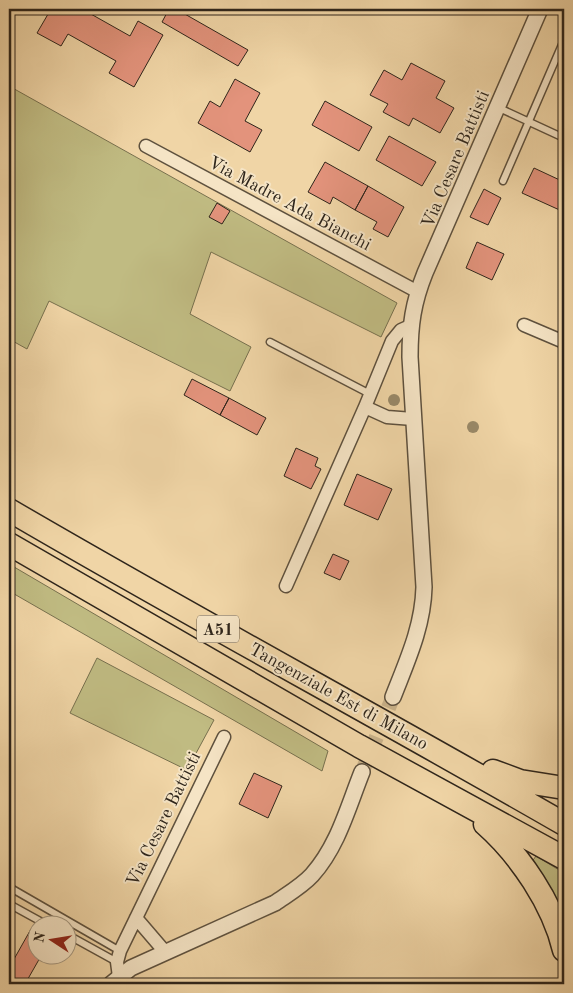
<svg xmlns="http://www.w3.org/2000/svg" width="573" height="993" viewBox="0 0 573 993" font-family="'Old Standard TT',serif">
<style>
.green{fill:#c0bb82;stroke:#77704e}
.building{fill:#e3937c;stroke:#2e251b}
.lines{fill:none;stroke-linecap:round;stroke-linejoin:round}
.tertiary-tunnel{stroke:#c9b28a;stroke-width:15;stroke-dasharray:15 8;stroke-linecap:butt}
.service-casing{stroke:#5e513e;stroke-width:9}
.minor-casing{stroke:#5e513e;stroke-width:15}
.tertiary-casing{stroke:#5e513e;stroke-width:18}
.motorway-casing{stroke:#2e251b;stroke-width:25}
.service{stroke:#f5e4c5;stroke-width:6}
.minor{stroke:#f5e4c5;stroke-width:12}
.tertiary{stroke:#f5e4c5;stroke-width:15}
.motorway{stroke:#f0d5a6;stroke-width:22}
.tree{fill:#998968}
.labels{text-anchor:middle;stroke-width:4;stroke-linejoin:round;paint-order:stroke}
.shield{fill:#f5e4c5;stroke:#6a5e4e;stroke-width:1}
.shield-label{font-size:16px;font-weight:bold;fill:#2e251b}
.street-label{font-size:18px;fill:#2e251b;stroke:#f5e4c5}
</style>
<rect width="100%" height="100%" fill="#f0d5a6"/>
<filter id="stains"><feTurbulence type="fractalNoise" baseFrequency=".004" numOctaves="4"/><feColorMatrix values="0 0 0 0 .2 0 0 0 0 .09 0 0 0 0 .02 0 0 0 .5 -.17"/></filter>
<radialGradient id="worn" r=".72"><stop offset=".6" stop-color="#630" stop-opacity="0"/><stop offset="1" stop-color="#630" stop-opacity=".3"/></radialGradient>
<path class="green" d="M9,86l388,217 -16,34 -170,-85 -21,62 61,33 -21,44 -181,-90 -22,48 -18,-10z
M9,564l319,187 -6,20 -313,-180z
M97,658l117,62 -27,50 -117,-57z
M536,856l28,17v52l-33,-62z"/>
<path class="building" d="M51,9h31l48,27 8,-15 25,14 -29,52 -25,-14 7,-12 -48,-27 -7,12 -24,-13z
M169,9h7l72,41 -10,16 -76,-44z
M411,63l34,18 -9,17 18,10 -14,25 -27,-15 -4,8 -26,-14 5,-8 -18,-9 14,-25 18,10z
M235,79l25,14 -15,28 17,9 -12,22 -52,-29 12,-22 10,6z
M325,101l47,26 -13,24 -47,-26z
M389,136l47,26 -14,24 -46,-26z
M325,162l43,24 -13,24 -22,-13 -3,7 -22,-12z
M534,168l30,14v30l-42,-19z
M368,186l36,21 -16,30 -15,-8 4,-7 -22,-12z
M484,189l17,9 -13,27 -18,-8z
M217,203l13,8 -8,13 -13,-7z
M477,242l27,12 -12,26 -26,-12z
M192,379l37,19 -9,17 -36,-20z
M229,398l37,20 -9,17 -37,-20z
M296,448l22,10 -3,8 6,3 -10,20 -27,-13z
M357,474l35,15 -14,31 -34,-15z
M333,554l16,7 -9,19 -16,-7z
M254,773l28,13 -14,32 -29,-14z
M31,929l7,4v23h3l-16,28h-4l-12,-7v-9z"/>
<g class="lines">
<path class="tertiary-tunnel" d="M362,772l31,-75"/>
<g class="service-casing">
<path id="service" d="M560,9l4,2
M497,107l67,31
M503,181l61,-141
M270,342l100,52
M9,887l111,64
M9,904l40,22
M68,935l49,27"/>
</g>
<g class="minor-casing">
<path id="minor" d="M146,146l272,146
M524,325l40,17
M410,326l-9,4 -9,11 -27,66 22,10 26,2
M286,586l79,-179
M136,918l30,35
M119,977l-2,-15 3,-11 104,-214"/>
</g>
<g class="tertiary-casing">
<path id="tertiary" d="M393,697c14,-36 30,-70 31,-110l-14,-230c0,-32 3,-54 15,-84l115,-264
M111,984l20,-16 144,-65c13,-9 27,-17 37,-28 26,-29 36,-68 50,-103"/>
</g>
<g class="motorway-casing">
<path id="motorway" d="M9,510c183,107 371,208 555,314
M9,544l350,202 205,112
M493,771l27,10 44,7
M485,824c35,31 68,80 79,126"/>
</g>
<use href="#service" class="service"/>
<use href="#minor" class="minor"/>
<use href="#tertiary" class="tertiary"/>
<use href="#motorway" class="motorway"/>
</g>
<g class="tree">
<circle cx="394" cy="400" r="6"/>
<circle cx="473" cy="427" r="6"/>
</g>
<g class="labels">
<rect class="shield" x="197" y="615.5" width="42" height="27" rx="4"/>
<g class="shield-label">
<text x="218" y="635">A51</text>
</g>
<g class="street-label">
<text transform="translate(455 159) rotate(-67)" y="6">Via Cesare Battisti</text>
<text transform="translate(290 203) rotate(28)" y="6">Via Madre Ada Bianchi</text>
<text transform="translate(339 696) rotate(29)" y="6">Tangenziale Est di Milano</text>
<text transform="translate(163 819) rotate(-64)" y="6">Via Cesare Battisti</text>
</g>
</g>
<rect width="573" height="993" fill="none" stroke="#f0d5a6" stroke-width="30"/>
<rect x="10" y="10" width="553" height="973" fill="none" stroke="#2e251b" stroke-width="2.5"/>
<rect x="15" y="15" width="543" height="963" fill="none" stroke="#2e251b"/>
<g transform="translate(52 940) rotate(282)"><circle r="24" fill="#f5e4c5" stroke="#a59881"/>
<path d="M0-4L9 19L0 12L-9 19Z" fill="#8f2418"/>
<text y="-8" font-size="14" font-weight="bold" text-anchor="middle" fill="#2e251b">N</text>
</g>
<rect width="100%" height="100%" filter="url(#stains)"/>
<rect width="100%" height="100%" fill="url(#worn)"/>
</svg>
